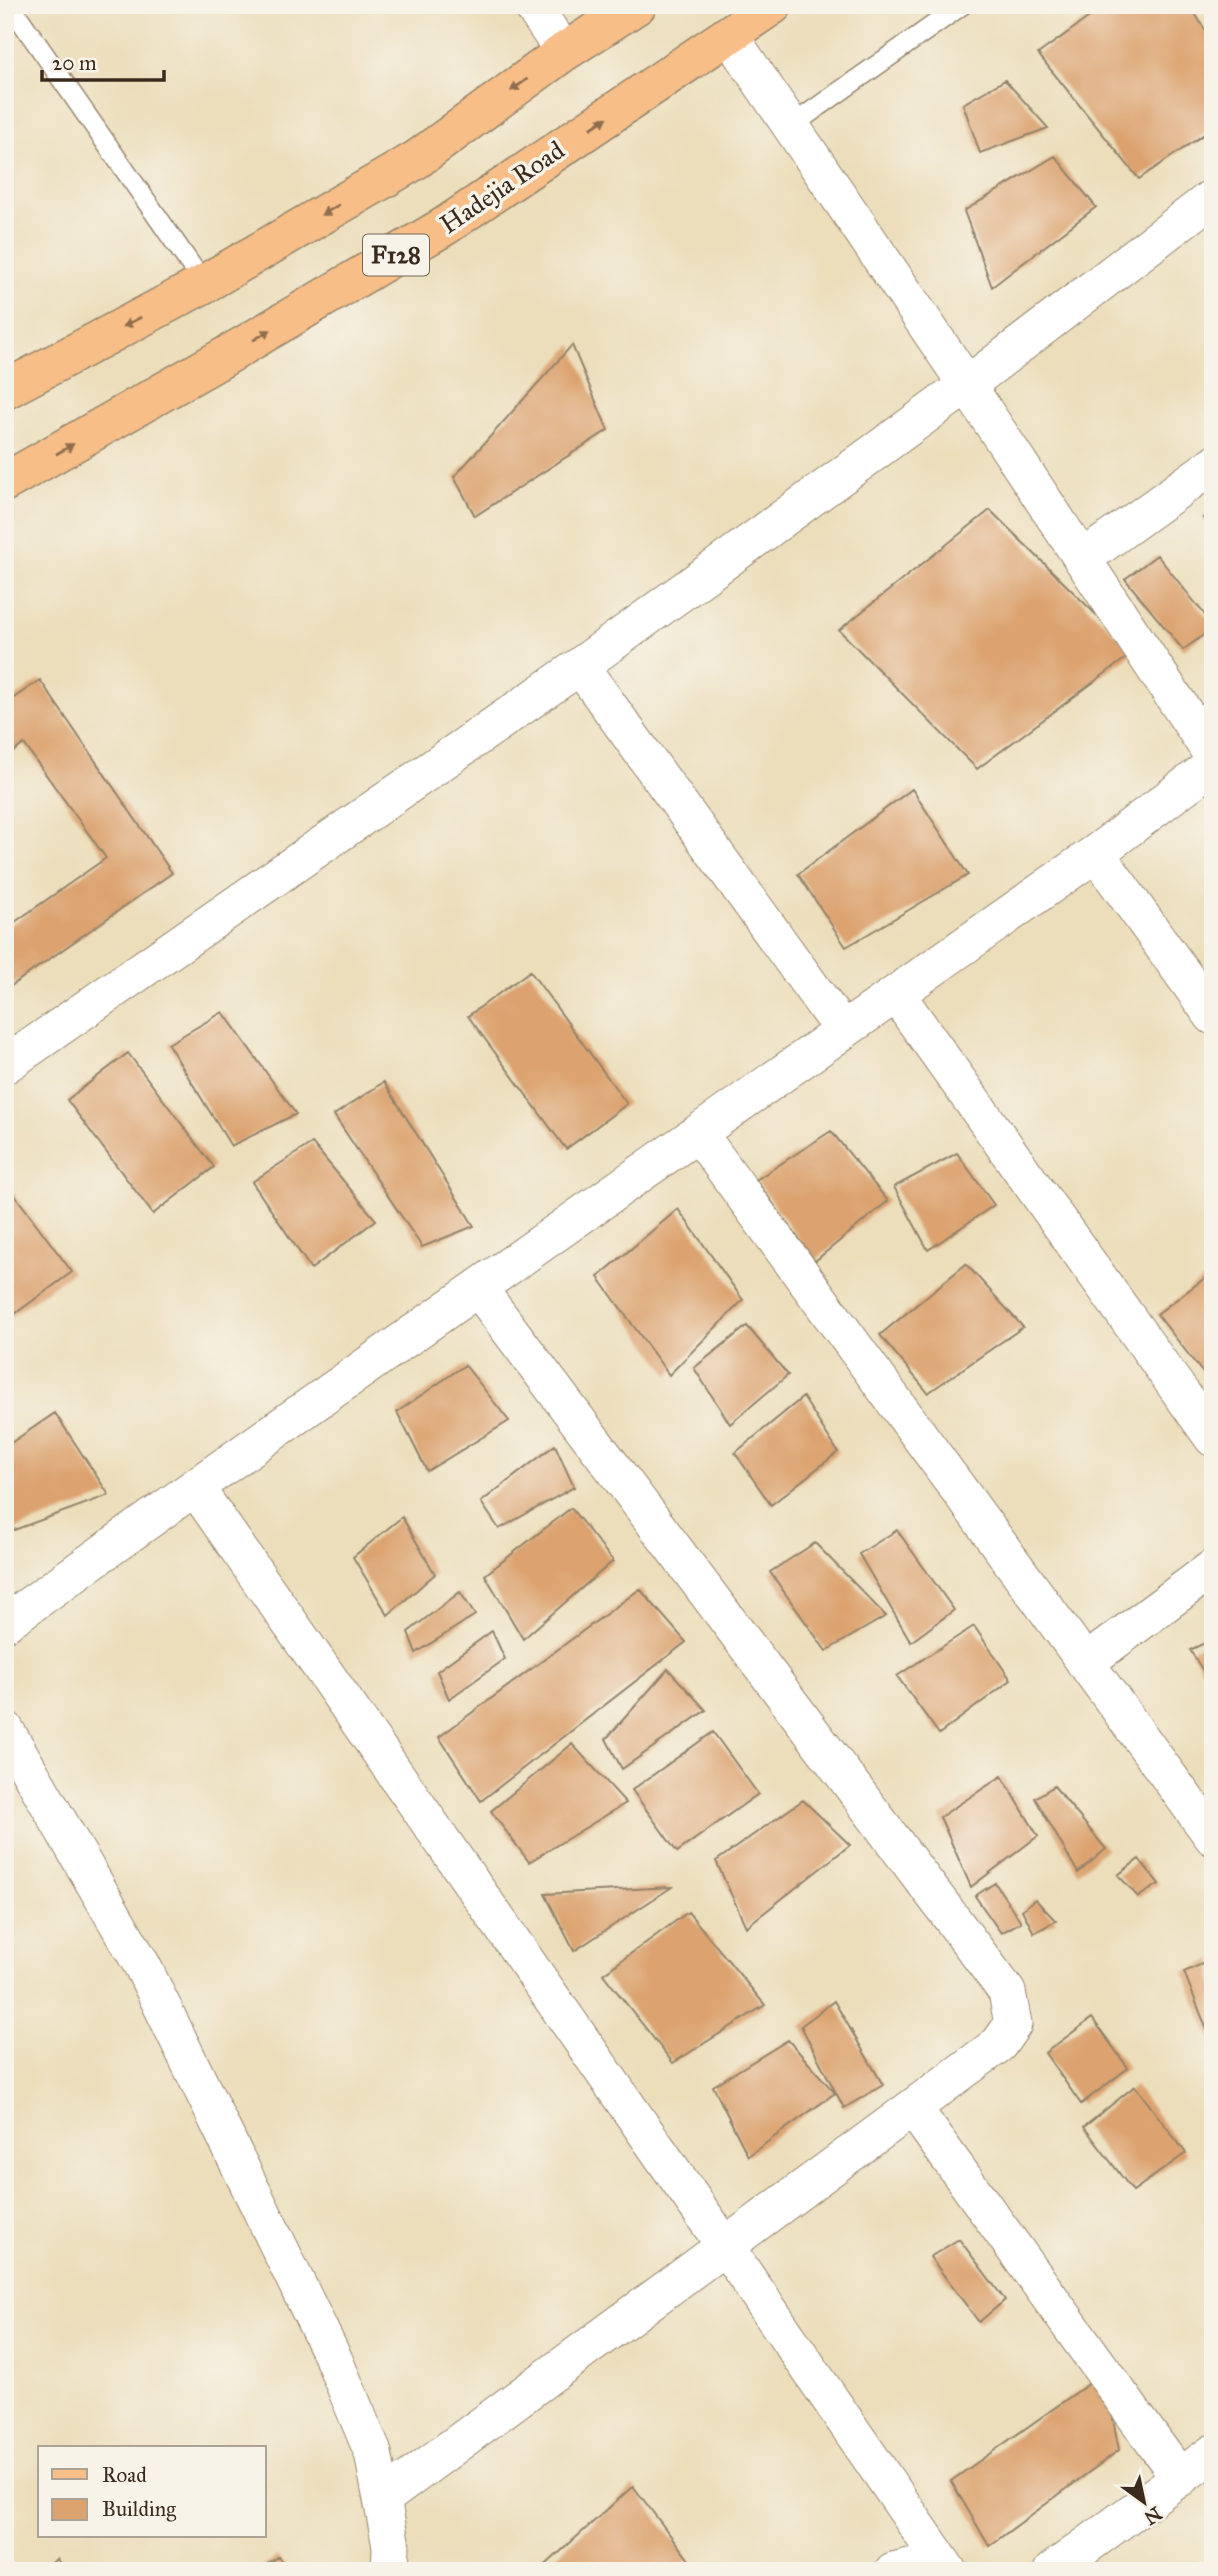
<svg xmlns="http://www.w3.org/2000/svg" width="1218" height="2576" viewBox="0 0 1218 2576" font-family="'IM FELL Great Primer',serif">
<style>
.building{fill:#dca36f}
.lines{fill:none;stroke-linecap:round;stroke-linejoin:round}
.service-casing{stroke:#94846c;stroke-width:22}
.minor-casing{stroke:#94846c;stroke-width:39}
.primary-casing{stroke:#94846c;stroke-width:41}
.service{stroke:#fff;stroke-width:19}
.minor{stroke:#fff;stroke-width:37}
.primary{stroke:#f7be87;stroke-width:38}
.oneway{fill:#906d4d}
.labels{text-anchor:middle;stroke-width:7;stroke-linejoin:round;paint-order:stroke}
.shield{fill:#f7f3e8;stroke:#73665b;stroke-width:2}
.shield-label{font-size:24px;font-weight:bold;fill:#3b2a1e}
.street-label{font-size:26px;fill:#3b2a1e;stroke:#f7f3e8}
</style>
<rect width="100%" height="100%" fill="#f7f3e8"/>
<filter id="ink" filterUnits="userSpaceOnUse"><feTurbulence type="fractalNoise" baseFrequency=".0143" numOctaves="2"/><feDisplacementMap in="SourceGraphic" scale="14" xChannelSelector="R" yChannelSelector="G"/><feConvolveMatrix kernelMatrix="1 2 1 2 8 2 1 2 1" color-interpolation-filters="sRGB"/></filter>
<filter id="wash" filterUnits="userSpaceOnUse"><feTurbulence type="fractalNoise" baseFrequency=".00686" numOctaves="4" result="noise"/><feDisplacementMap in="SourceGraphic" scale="28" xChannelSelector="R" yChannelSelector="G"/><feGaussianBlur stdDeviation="1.57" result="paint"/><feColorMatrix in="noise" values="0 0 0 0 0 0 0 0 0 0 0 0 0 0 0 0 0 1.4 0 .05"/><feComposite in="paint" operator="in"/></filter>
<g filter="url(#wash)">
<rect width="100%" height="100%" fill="#ecdebb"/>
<g id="blocks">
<path class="building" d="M1106,5h84l23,38v85l-74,51 -101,-125z
M1005,80l43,48 -68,25 -17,-49z
M1055,156l41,51 -104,80 -28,-76z
M572,345l36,85 -133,86 -21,-39z
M990,510l144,142 -157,117 -138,-139z
M1213,511v19l-10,-12z
M1157,555l56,70v3l-30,22 -58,-71z
M40,680l132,193 -167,117v-61l101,-71 -82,-114 -19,14v-54z
M912,789l56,86 -122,72 -48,-73z
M530,971l97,133 -61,45 -98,-133z
M223,1012l73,102 -65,32 -63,-102z
M128,1053l86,114 -61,47 -86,-114z
M384,1082l90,144 -52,21 -88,-132z
M831,1131l57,70 -73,60 -59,-81z
M312,1143l64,77 -65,49 -59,-87z
M957,1153l37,52 -66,45 -34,-63z
M5,1182l67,90 -67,49z
M678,1209l65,91 -74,75 -71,-98z
M966,1264l57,63 -95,66 -48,-58z
M1213,1272v100l-7,5 -49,-63z
M747,1326l41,49 -58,49 -36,-56z
M465,1365l44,56 -82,50 -30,-59z
M803,1397l35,55 -67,53 -36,-52z
M55,1413l54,82 -95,35 -9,-12v-71z
M555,1445l19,42 -75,42 -18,-27z
M571,1508l42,53 -90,78 -38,-64z
M402,1517l33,57 -47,41 -35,-58z
M897,1530l57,80 -43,32 -52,-88z
M815,1543l71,73 -60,35 -56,-79z
M640,1589l46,53 -205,159 -42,-64z
M460,1592l15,23 -59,38 -8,-21z
M974,1626l37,54 -72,54 -42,-58z
M492,1631l13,28 -56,40 -12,-28z
M1213,1639v48l-23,-37z
M668,1669l38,41 -84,59 -16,-30z
M713,1732l45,62 -81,58 -45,-62z
M572,1744l54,59 -97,59 -38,-51z
M1002,1776l36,60 -67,51 -31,-70z
M1054,1786l52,63 -28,24 -43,-75z
M803,1800l47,45 -104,82 -30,-66z
M1139,1859l20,25 -21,13 -20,-22z
M995,1883l26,39 -20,11 -26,-37z
M672,1887l-98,64 -29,-57z
M1035,1899l21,22 -22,12 -12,-23z
M688,1912l77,93 -92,58 -70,-89z
M1213,1959v86l-29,-73z
M834,2001l49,84 -39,23 -43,-82z
M1092,2018l36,50 -47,36 -36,-51z
M788,2040l47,53 -87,63 -35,-70z
M1135,2086l51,67 -53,38 -49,-64z
M959,2239l46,61 -26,22 -49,-65z
M1104,2373l15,77 -130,96 -38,-65z
M633,2486l56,74 -17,11h-133z
M278,2557l13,14h-34z
M57,2559l9,12h-25z"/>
</g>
</g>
<g filter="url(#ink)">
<use href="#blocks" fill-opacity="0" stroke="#94846c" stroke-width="2"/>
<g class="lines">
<g class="service-casing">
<path id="service" d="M10,5l194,279
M791,126l171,-121"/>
</g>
<g class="minor-casing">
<path id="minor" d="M532,5l32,47
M729,35l238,350 246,371
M1082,559l131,-94
M580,666l263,365
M1096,853l117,163
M896,994l317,444
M5,1065l575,-399 387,-281 246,-188
M698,1133l515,704
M195,1487l530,759 223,325
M5,1623l190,-136 901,-634 117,-88
M1085,1663l128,-95
M5,1729l138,238 191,393 39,93 18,93 -1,25
M913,2108l267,370
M382,2499l617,-455 14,-20 -6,-32 -529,-704
M893,2571l46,-11
M1052,2571l161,-118"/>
</g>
<g class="primary-casing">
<path id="primary" d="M5,390l199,-106 212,-124 148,-108 73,-47
M5,482l214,-122 226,-134 328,-221"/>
</g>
<use href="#service" class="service"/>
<use href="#minor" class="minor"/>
<use href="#primary" class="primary"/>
</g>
<defs><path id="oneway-solid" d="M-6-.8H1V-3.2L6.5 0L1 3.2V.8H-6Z" transform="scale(1.75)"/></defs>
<g class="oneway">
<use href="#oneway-solid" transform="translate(519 85) rotate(144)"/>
<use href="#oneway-solid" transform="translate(599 123) rotate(-34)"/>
<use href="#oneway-solid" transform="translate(330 210) rotate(150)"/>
<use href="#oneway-solid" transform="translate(132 322) rotate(152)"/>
<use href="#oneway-solid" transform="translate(262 335) rotate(-31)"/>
<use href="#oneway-solid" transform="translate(65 449) rotate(-30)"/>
</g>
</g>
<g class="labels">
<rect class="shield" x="363" y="234.5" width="66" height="41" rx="5"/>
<g class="shield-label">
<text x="396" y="263">F128</text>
</g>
<g class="street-label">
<text transform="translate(502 187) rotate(-34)" y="9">Hadejia Road</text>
</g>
</g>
<rect width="1218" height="2576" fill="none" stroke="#f7f3e8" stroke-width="28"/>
<rect x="38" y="2446" width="228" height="91" fill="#f7f3e8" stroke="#aca397" stroke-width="2"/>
<rect x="52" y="2469" width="35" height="10" fill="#f7be87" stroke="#aca397" stroke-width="2"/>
<text x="102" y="2482" font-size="21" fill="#3b2a1e">Road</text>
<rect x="52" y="2499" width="35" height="21" fill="#dca36f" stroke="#aca397" stroke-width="2"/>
<text x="102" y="2516" font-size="21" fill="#3b2a1e">Building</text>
<g transform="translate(1144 2502) rotate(147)" stroke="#f7f3e8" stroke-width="5" paint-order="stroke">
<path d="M0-5L12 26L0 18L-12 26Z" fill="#3b2a1e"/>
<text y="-10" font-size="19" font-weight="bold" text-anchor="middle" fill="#3b2a1e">N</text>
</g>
<path d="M42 70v10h122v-10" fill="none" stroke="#3b2a1e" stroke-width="3.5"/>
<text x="52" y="70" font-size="21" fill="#3b2a1e" stroke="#f7f3e8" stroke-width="5" paint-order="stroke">20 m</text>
</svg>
